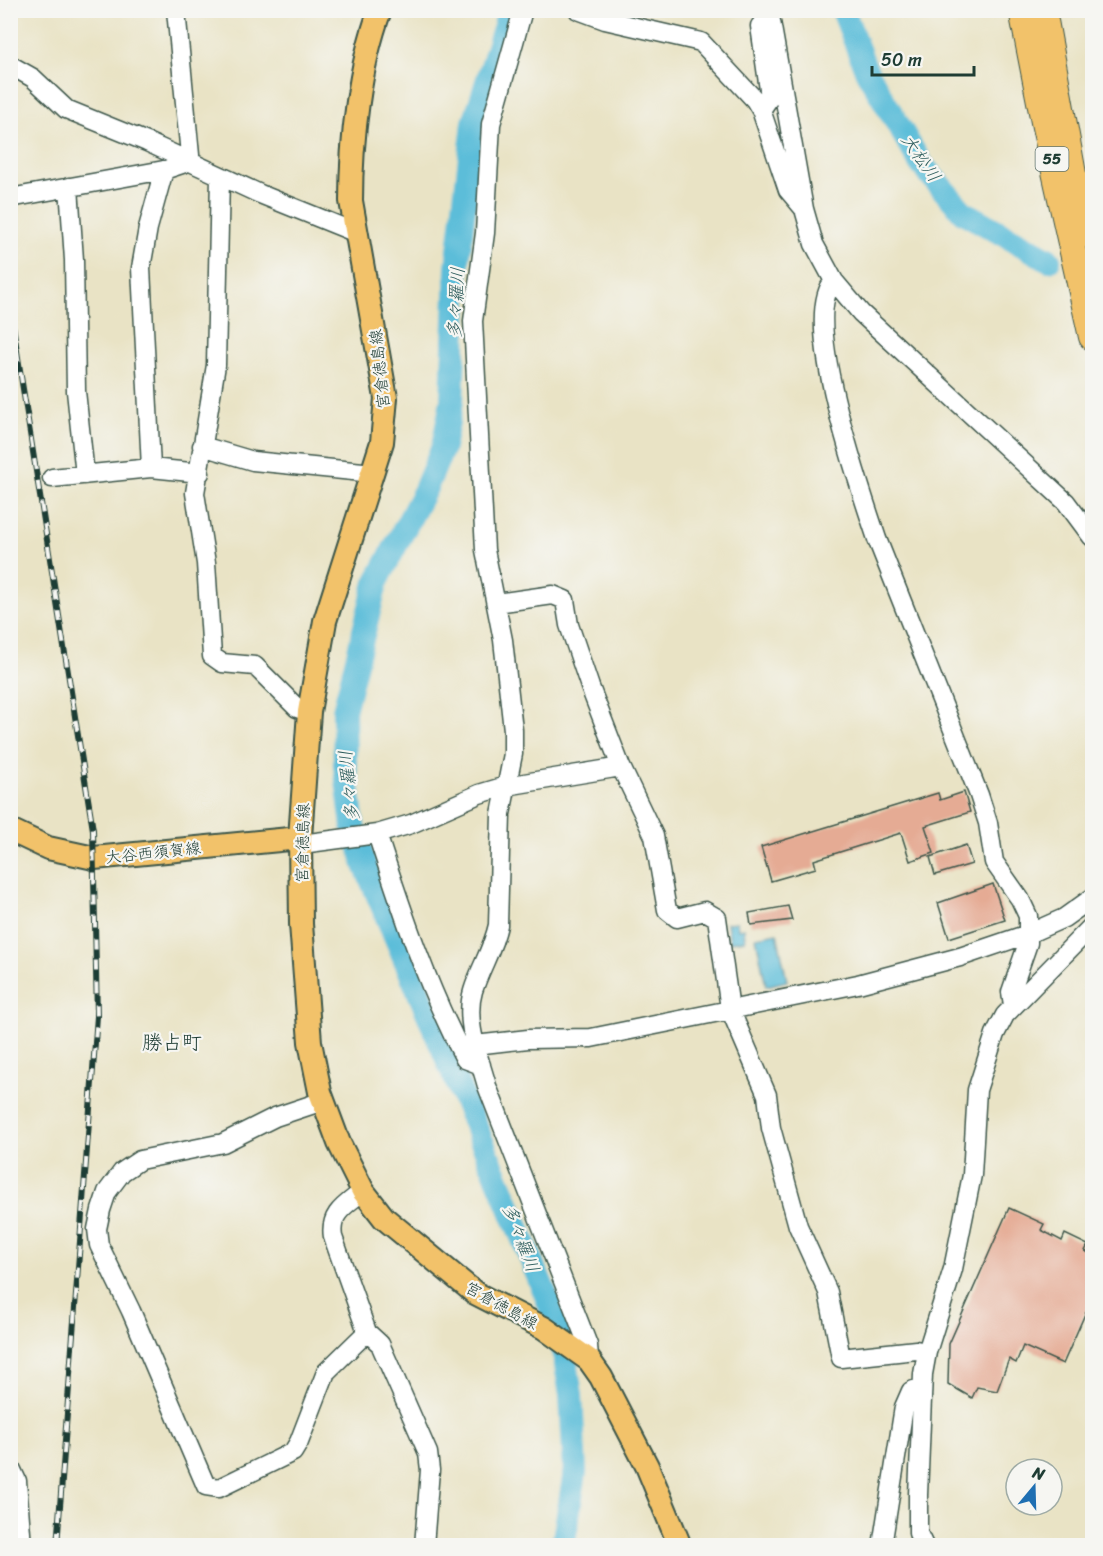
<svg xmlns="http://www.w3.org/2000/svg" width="1103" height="1556" viewBox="0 0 1103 1556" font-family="Sriracha,'Klee One',sans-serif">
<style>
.water{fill:#5bbdd9;stroke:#3d7d86;stroke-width:1.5}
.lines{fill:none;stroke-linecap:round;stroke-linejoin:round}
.river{stroke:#5bbdd9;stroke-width:24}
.building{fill:#e5ab94}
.minor-casing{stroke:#3d564a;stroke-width:21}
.major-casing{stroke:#3d564a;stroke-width:26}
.highway-casing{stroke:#3d564a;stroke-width:28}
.minor{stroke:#fff;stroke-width:18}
.major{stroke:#f2c26a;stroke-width:22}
.highway{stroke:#f2c26a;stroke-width:26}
.rail-casing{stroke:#1f3d34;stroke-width:6}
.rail{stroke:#f6f6f2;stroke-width:4;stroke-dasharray:11;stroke-linecap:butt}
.labels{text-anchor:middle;stroke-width:4.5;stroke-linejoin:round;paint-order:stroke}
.shield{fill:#f6f6f2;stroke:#60746d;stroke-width:1.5}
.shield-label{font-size:15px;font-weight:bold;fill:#1f3d34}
.street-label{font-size:16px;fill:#1f3d34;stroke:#f6f6f2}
.water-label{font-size:18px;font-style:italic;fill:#2e5d5d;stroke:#f6f6f2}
.quarter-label{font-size:20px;fill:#1f3d34;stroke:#f6f6f2}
</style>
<rect width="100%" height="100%" fill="#f6f6f2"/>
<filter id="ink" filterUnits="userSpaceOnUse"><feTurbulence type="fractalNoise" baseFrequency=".0167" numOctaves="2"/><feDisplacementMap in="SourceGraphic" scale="12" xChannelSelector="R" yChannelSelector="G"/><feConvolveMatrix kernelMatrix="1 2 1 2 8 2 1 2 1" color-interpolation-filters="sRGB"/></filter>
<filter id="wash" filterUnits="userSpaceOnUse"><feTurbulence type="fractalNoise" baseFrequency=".008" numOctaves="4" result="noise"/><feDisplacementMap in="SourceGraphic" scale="24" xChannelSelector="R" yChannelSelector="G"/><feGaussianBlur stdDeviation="1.35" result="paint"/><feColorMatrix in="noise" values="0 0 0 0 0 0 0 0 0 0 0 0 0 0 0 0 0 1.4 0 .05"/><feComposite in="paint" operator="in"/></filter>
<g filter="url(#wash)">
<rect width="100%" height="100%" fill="#e9e3c5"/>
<path class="water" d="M737,922l1,7 6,-1 1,12 -15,2 -3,-19z
M777,933l10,48 -21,5 -10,-49z"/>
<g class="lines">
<path class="river" d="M510,10l-36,113 -17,145 -5,133 -9,46 -18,43 -49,93 -32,128 1,54 8,61 12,39 143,338 41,100 15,49 7,43 4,77 -12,74
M843,10l23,60 55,94 42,48 86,48"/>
</g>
<g id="blocks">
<path class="building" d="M964,792l6,20 -45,14 9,27 -24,8 -9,-28 -87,27 2,8 -45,13 -10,-34 177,-54 2,7z
M966,845l6,19 -37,11 -5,-18z
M993,884l12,36 -56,18 -11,-35z
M788,906l4,14 -41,5 -2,-12z
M1009,1208l35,16 -3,6 21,11 3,-7 23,11 -3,6 7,4v43l-29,66 -40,-18 -7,17 -7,-4 -12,32 -20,-4 -5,11 -24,-14 1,-40z"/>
</g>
</g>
<g filter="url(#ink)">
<use href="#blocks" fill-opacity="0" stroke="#3d564a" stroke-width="1.5"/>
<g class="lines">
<g class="minor-casing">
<path id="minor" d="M523,10l-32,114 -6,109 -12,88 12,229 18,90 10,90v24l-12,60 -3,111c-5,24 -18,43 -25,66 -9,30 6,66 14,95l101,259 1,15
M578,10l27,10 96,22 54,58 6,10
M769,10l35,199 10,35 20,37 27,32 205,189 26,35
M760,26l10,71 -9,13 27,80 16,19
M10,65l23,13 33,31 81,33 113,52 94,38
M220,177l-4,188 -21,128 11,70 6,93 10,7 33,3 42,42 12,4
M69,187l5,73 2,131 9,84
M10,198l154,-28 24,-8 2,-7 -14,-145
M834,281c-35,36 28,212 43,258l102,256 9,28 6,39 26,37 8,17v27l-17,49 2,13
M202,446l51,15 120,12
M151,468l-10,-200 7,-40 16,-58
M52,478l99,-10 49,5
M496,603l57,-8 12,5 4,25 21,62 31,80 33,69 13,74 10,8 28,-7 12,7 13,91 37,86 4,33 27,98 30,66 13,66 75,-8 11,2
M377,834c25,77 50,153 88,225l16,6
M300,838l9,5 68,-9 34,-10 68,-30 27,-8 115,-19
M475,1045l53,-6 63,-1 267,-54 102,-27 68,-23 36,-16 28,-20
M323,1101l-48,16 -52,26 -83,17 -18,12 -15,20 -6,18 -4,19 2,16 32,66 75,175 13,2 74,-36 6,-10 27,-70 41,-40
M363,1191c-17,14 -34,22 -30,46l34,95 13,12 48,109 2,17 -6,76
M10,1466l7,15 5,65
M882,1546l22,-139 7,-16 11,-4
M924,1546l-6,-13v-38l5,-121 4,-22 26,-83 19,-94 5,-85 18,-56 10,-19 87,-89"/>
</g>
<g class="major-casing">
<path id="major" d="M380,10c-21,57 -29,131 -29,191l35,197 -4,44 -57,179 -16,91 -9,126 1,86 9,118 10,50 19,51 24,48 21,27 91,75 69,35 45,32 12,17 46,89 33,80
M10,830l38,18 46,10 206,-20"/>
</g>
<g class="highway-casing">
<path id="highway" d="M1022,10l23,117 47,210
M1043,10l41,224"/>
</g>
<use href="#minor" class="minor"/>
<use href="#major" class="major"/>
<use href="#highway" class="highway"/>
<g class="rail-casing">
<path id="rail" d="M10,307l83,523 4,186 -40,530"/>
</g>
<use href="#rail" class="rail"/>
</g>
</g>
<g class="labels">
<rect class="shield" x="1035.5" y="147" width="33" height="24" rx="4.5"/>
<g class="shield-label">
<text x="1052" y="164">55</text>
</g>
<g class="street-label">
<text transform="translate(379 369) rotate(-96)" y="6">宮倉徳島線</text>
<text transform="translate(302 843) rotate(-89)" y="6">宮倉徳島線</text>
<text transform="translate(153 852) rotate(-6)" y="6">大谷西須賀線</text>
<text transform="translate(502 1305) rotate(29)" y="6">宮倉徳島線</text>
</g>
<g class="water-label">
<text transform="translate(921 158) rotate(55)" y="6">大松川</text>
<text transform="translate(456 303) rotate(-87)" y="6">多々羅川</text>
<text transform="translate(349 786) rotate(-96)" y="6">多々羅川</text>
<text transform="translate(521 1238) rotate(69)" y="6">多々羅川</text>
</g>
<g class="quarter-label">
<text x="172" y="1049">勝占町</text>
</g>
</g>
<rect width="1103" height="1556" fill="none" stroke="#f6f6f2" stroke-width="36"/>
<g transform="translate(1034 1487) rotate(19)"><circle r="28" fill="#f6f6f2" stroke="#a0aca6" stroke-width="1.5"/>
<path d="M0-4.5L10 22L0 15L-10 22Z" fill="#1f6fb2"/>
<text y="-9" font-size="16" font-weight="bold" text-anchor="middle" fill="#1f3d34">N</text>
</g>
<path d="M872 66v9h102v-9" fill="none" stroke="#1f3d34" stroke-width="3"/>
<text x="881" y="66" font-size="18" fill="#1f3d34" stroke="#f6f6f2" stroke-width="4.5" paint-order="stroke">50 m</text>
</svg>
